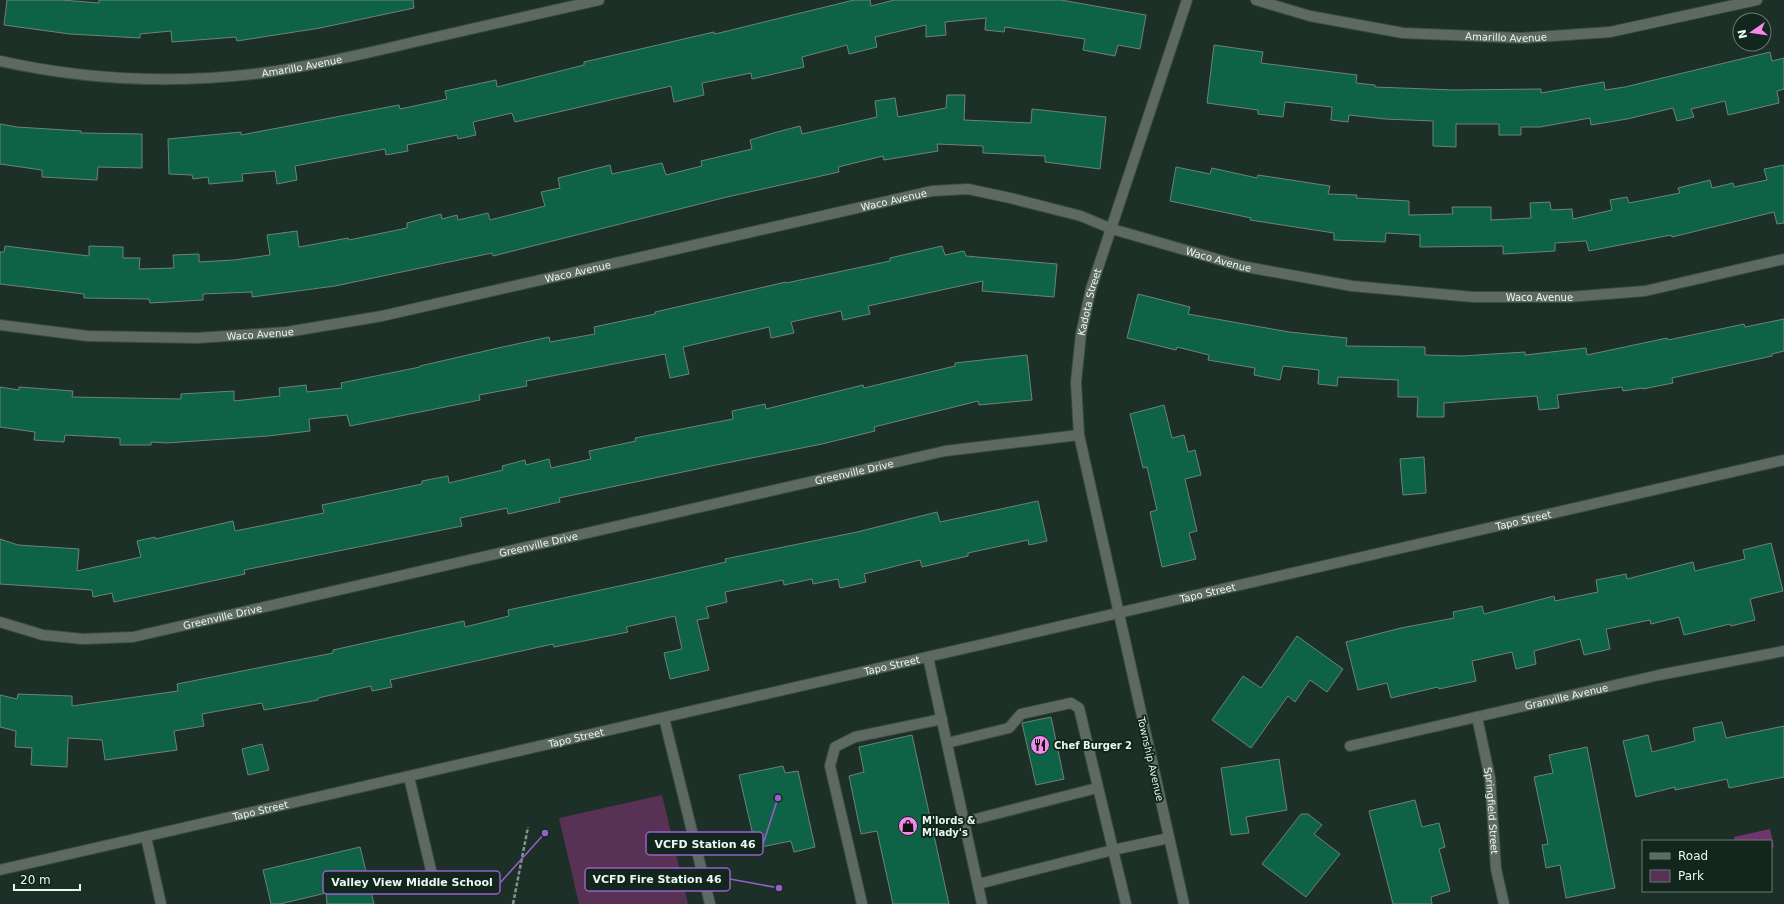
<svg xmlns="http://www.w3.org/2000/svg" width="1784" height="904" viewBox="0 0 1784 904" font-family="'DejaVu Sans',sans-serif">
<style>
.green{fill:#583255}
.water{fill:#70356c}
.building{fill:#0e6246;stroke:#6d8378}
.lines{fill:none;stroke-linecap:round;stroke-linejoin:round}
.minor-casing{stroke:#394c43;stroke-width:12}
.path{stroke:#83948c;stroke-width:2.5;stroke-dasharray:4 2;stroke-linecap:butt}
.minor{stroke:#5f6964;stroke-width:10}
.labels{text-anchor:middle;stroke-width:4;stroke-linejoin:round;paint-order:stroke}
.street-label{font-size:10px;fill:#ebf8f1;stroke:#12261d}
.poi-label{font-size:10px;font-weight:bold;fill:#ebf8f1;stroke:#12261d;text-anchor:start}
.leader{fill:none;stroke:#975fcc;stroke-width:1.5}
.callout-dot{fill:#975fcc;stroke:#12261d;stroke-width:1.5}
.callout{fill:#12261d;stroke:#975fcc;stroke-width:1.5}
.callout-label{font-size:11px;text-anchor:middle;font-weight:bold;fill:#ebf8f1}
</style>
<rect width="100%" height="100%" fill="#1c3027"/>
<path class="green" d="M662,795l26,109h-109l-20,-86z"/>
<path class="water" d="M1770,829l4,18 -3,1v-7h-36l-1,-4z"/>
<path class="building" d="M7,0h55l37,3v-3h314l1,8 -94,20 -83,13 -1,-4 -64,5 -1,-11 -31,3v4l-70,-4 -66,-9z
M854,0h16l1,6 23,-6h167l85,15 -6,34 -22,-4 -3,11 -32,-6 2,-11 -80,-12 -1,5 -19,-2 1,-12 -41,4 1,13 -20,2v-12l-51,12 2,10 -28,7 -2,-9 -45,12 2,10 -52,12 -1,-6 -49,10 2,12 -30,7 -3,-16 -156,36 -3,-9 -39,9 3,13 -18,4 -1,-4 -50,10 1,6 -22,4 -1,-6 -90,17 2,14 -20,4 -2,-13 -33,3 1,7 -34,3 -1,-7 -15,2 -1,-4 -23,-1 -1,-35 73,-7v3l158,-30 1,4 47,-10 -2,-8 51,-11 1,7 87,-22v-3l130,-30 1,2z
M1214,45l49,7 -2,11 96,12 -1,8 19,2v2l79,3 87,-1v4l63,-11 1,8 20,-3 145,-35 2,9 12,-3v31l-7,2 2,12 -51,12 -3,-14 -34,8 3,8 -17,4 -4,-13 -46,11 -36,6 -1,-7 -50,9h-19v8h-22v-11h-43v23l-23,-1v-25l-48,-2 -36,-4 -1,7 -17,-2 1,-13 -47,-5 -2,15 -25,-3v-4l-51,-7z
M947,95h18l-1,25 67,3 1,-14 74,8 -6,52 -55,-7v-6l-62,-3v-7l-46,-2 1,7 -54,9 -1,-4 -45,11 1,5 -112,25 -234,59 -1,-3 -157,33 -83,11v-5l-49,2v6l-53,3 -1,-4 -65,-1v-4l-84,-10v-32h4l1,-6 84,10v-10l34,1v11h17l-1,11 35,-1 -1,-13 26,-1v8l35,-2 36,-5 -3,-20 30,-4 2,16 49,-9 1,2 58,-12v-5l34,-9 1,5 15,-4 1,5 30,-7 2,7 55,-14 -4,-14 19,-4 -2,-10 52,-13 2,9 50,-11 4,12 36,-9 -1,-5 51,-12 -2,-9 27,-8 23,-6 2,8 75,-17 -2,-16 20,-3 3,19 48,-9z
M0,124l17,3 64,4v2l61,1v34l-44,-1 -1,13 -55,-3v-7l-42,-6z
M1784,165v58l-7,1 -3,-12 -102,25 -1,-2 -82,16 -3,-10 -31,2v8l-52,3v-8l-83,1v-12l-34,-2 -1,9 -51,-2v-7l-84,-13 1,-2 -81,-17 6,-34 34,7 2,-6 45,10 1,-3 72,11 -2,8 29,1 -1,3 53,3v14l44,-1 -1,-7h39v13l40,-2 -1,-15 20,-1 1,8 21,-1 1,10 39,-9 -2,-10 17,-3 2,6 51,-10 -2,-5 32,-8 2,8 21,-5 1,4 33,-7 -3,-11z
M942,246l3,9 19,-4 2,5 91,8 -3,33 -72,-6 1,-10 -115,25 2,8 -27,6 -2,-9 -50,11 3,11 -23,5 -2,-11 -86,20 6,27 -19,4 -5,-24 -139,27 1,5 -48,9 1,5 -130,26 -3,-11 -38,4 1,12 -42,5 -101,7 -16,-1v3h-31v-7l-55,-3 -1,7 -30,-2 1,-8 -35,-5v-40l19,3v-3l54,4 -1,6 109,2v-5l53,-3v10l46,-5 -1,-8 27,-3 1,7 35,-4 -1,-5 79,-16v-1l78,-18 51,-11 1,5 45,-8 -1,-7 61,-13v-2l131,-30v1l104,-22v-3z
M1138,294l52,13 -2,7 101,18 58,6 -1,8 79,1v8l37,1 63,-4v3l61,-7 1,7 80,-17 1,2 76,-16 1,3 39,-8v32l-12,3v2l-100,22 1,5 -30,6v-1l-20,3 -1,-4 -65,8 2,13 -20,2 -2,-14 -93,7v14h-27l1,-20h-20v-17l-60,-3 -1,9 -19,-2 1,-14 -36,-4 -3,14 -26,-5 1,-7 -47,-8 1,-5 -32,-8 -1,3 -49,-12z
M1027,355l5,45 -53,5 -1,-4 -104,26 1,4 -53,13 -106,21 -157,33 1,4 -52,12 -1,-6 -47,10 2,8 -218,44 1,4 -131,28 -2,-9 -19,4 -1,-7 -92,-6v-45l18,6 61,4 -2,22 64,-14 -4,-16 18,-4v2l78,-18 2,10 89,-18 -2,-8 100,-21v-3l26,-5 1,7 54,-13 -1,-4 23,-6 1,5 23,-6 2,9 40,-9 -2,-8 47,-10 -1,-3 98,-19 -1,-8 33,-7 1,5 97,-24 1,3 91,-22v-3z
M1164,405l8,33 12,-3 4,17 7,-2 6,25 -16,4 12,52 -8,2 7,26 -34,8 -12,-55 7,-2 -10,-43 -4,1 -13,-54z
M1424,457l2,36 -23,2 -3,-36z
M1038,501l9,40 -18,4 -1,-5 -60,13v3l-46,11 -2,-7 -56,14 2,8 -26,6 -2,-9 -25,5 -1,-5 -28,6 -1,-5 -58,12 2,10 -21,5 3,11 -12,2 12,50 -39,9 -6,-26 18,-4 -7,-33 -49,11 2,5 -74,15 -1,-3 -163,36 2,7 -20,4 -1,-5 -53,12v2l-54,10 -2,-7 -60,11 2,12 -30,5 3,19 -72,10 -3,-20 -34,-2 -1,29 -36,-2 1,-17 -17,-1 1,-16 -16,-4v-32l17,4 1,-5 54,2v10l106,-15 -1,-7 156,-31v-3l131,-29 1,6 44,-11 -1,-6 139,-30 79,-18 -1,-3 132,-27 80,-20 3,10z
M1771,543l12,48 -33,8 5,21 -24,6 -1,-2 -46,11 -5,-18 -28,7 -1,-4 -44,9 4,20 -26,6 -4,-16 -46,12 2,13 -20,5 -4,-17 -40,9 4,20 -37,8 -1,-2 -47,11 -4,-15 -29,7 -12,-48 55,-14 53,-10 -1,-6 29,-6 2,8 70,-18 1,5 43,-9 -2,-12 30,-6 1,5 66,-17 2,9 50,-12 -2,-9z
M1297,636l46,33 -16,23 -17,-12 -15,22 -7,-6 -37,52 -39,-28 31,-44 18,12z
M1051,717l13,62 -28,6 -14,-62z
M1722,722l4,16 58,-12v51l-55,11 -2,-9 -52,11v-3l-39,10 -13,-56 25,-6 4,17 43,-11 -2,-13z
M912,735l37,169h-56l-16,-73 -16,3 -12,-58 15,-4 -5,-25z
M262,744l7,26 -21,5 -6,-26z
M1587,747l28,141 -49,10 -6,-33 -14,3 -4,-23 6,-1 -14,-67 19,-4 -4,-18z
M1279,759l8,51 -41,7 3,16 -18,2 -10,-67z
M783,766l2,7 13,-2 17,76 -21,5 -3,-11 -35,7 -17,-73z
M1415,800l7,27 17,-4 6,24 -6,2 11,42 -19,6 1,7h-39l-24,-93z
M1301,814h7l14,11 -8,9 26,20 -34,43 -44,-33z
M360,847l14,57h-47l-1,-11 -46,11h-9l-8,-34z"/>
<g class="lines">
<g class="minor-casing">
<g id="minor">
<path id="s1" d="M1256,0l54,16 93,17 119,5 88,-6 147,-32"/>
<path id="s2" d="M0,61c85,19 175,23 262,12 51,-7 102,-19 152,-31 62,-14 124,-28 185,-42"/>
<path id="s3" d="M0,325l88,11 109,2 90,-6 95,-16 550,-125 36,-2 42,9 71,18 31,13 129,37 111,20 121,11h95l77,-6 139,-32"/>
<path id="s4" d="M0,622l43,13 40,4 50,-2 812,-186 134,-16"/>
<path d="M928,657l54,247"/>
<path id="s5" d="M1477,717l13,61 6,91 8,35"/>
<path d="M664,718l46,186"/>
<path d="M947,743l62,-15 12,-14 50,-11 8,5 47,196"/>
<path id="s6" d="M1350,746l309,-71 125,-24"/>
<path d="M409,777l25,106"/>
<path d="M964,822l133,-34"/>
<path d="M146,837l15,67"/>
<path id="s7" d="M0,870l1784,-410"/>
<path d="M978,884l135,-34 56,-12"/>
<path d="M862,904l-32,-138 5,-19 20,-10 87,-18"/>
<path id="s8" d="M1184,904l-105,-469 -3,-53 5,-48 10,-45 96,-289"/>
</g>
</g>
<path class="path" d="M513,904l15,-77"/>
<use href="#minor" class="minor"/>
</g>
<defs>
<g id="restaurant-disc" transform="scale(1)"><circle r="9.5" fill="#f688ed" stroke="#12261d"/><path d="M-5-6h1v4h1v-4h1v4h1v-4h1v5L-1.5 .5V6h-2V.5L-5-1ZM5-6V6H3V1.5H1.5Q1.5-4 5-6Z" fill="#111"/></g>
<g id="shop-disc" transform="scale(1)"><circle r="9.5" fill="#f688ed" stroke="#12261d"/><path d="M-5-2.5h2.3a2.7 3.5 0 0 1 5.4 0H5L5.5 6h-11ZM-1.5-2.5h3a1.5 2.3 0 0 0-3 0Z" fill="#111"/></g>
</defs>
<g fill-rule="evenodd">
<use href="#restaurant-disc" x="1040" y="745"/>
<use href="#shop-disc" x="908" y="826"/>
</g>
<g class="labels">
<g class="street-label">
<text dy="4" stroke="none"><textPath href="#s1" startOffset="254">Amarillo Avenue</textPath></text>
<text dy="4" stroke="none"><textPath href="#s2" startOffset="304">Amarillo Avenue</textPath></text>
<text dy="4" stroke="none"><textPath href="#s3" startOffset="909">Waco Avenue</textPath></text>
<text dy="4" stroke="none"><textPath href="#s3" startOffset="1245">Waco Avenue</textPath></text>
<text dy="4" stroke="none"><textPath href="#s3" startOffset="585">Waco Avenue</textPath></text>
<text dy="4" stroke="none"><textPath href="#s3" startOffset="1569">Waco Avenue</textPath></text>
<text dy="4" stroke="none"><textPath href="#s8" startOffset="615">Kadota Street</textPath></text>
<text dy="4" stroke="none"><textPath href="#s3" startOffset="261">Waco Avenue</textPath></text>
<text dy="4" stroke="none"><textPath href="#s4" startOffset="875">Greenville Drive</textPath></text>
<text dy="4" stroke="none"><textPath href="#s7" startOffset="1563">Tapo Street</textPath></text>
<text dy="4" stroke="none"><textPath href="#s4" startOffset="551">Greenville Drive</textPath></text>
<text dy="4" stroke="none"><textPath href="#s7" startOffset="1239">Tapo Street</textPath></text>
<text dy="4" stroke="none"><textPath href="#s4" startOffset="227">Greenville Drive</textPath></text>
<text dy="4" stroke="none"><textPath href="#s7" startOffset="915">Tapo Street</textPath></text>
<text dy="4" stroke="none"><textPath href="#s6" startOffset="222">Granville Avenue</textPath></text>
<text dy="4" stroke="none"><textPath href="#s7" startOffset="591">Tapo Street</textPath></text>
<text transform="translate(1151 759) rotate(77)" y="4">Township Avenue</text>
<text dy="4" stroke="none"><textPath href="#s5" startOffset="95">Springfield Street</textPath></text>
<text dy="4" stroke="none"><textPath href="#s7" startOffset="267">Tapo Street</textPath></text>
</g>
<g class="poi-label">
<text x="1054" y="749">Chef Burger 2</text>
<text x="922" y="824">M'lords &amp;<tspan x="922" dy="12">M'lady's</tspan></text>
</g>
</g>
<path class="leader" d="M778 798L763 844M779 888L730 879M545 833L500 883"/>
<g class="callout-dot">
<circle cx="778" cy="798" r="4"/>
<circle cx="779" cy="888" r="4"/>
<circle cx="545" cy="833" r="4"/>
</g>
<g class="callout">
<rect x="646" y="832" width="117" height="23" rx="4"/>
<rect x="585" y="868" width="145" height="23" rx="4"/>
<rect x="323" y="871" width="177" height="23" rx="4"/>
</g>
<g class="callout-label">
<text x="705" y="848">VCFD Station 46</text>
<text x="657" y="883">VCFD Fire Station 46</text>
<text x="412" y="886">Valley View Middle School</text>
</g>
<rect x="1642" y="840" width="130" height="52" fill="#12261d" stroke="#697a72"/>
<rect x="1650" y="853" width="20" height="6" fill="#5f6964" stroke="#697a72"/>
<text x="1678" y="860" font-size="12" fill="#ebf8f1">Road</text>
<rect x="1650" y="870" width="20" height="12" fill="#583255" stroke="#697a72"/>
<text x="1678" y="880" font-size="12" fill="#ebf8f1">Park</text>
<g transform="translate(1752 32) rotate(257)"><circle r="19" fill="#12261d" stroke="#697a72"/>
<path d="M0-3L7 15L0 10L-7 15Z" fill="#f688ed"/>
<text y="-6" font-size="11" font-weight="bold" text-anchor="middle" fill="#ebf8f1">N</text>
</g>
<path d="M14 884v6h66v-6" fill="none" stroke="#ebf8f1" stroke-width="2"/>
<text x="20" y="884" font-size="12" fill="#ebf8f1" stroke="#12261d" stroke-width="3" paint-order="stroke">20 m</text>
</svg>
